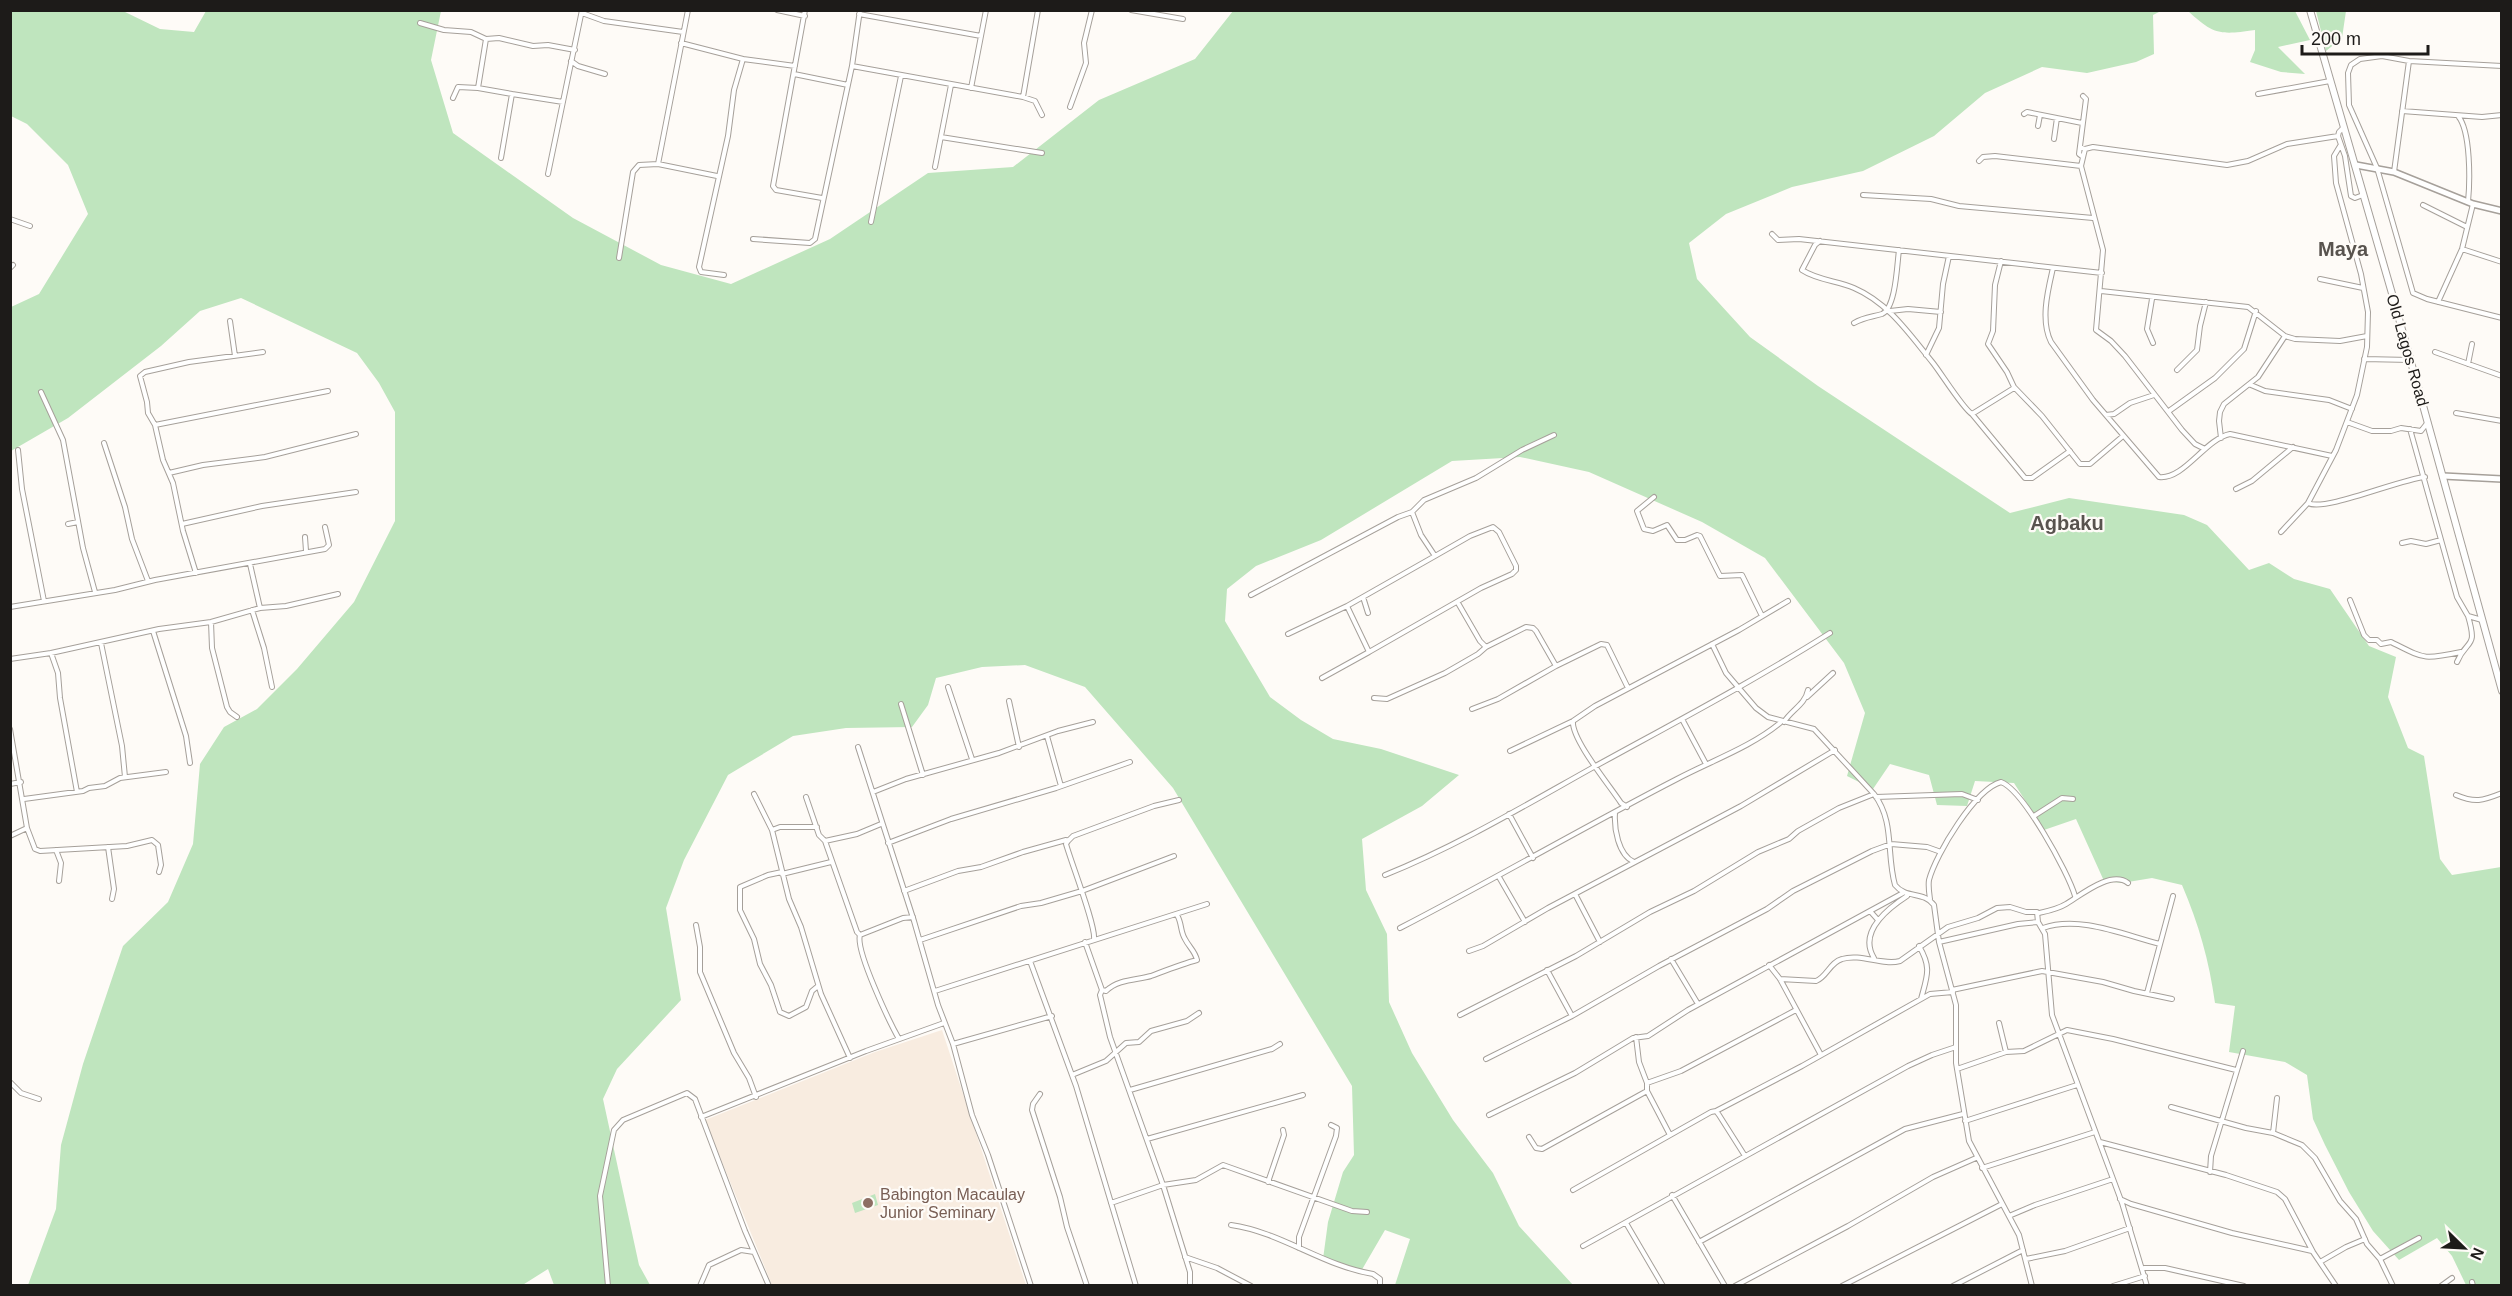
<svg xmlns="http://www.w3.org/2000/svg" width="2512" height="1296" viewBox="0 0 2512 1296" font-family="Arial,sans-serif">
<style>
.built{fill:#f8ece0}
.green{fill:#bfe5be}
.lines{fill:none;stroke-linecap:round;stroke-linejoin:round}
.street-casing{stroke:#a6a09a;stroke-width:6}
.secondary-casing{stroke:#a6a09a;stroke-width:8}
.primary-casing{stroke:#a6a09a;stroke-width:8}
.street{stroke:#fff;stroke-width:4}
.secondary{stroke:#fff;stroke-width:5}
.primary{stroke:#fff;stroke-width:6}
.education-dot{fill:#8d6e63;stroke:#fefbf7;stroke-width:2}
.labels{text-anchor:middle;stroke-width:4.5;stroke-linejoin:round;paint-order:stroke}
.street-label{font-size:16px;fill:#1d1b19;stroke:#fefbf7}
.education-label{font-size:16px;fill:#785e54;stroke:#fefbf7;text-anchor:start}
.quarter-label{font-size:20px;font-weight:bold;fill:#58534e;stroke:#fefbf7}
</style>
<rect width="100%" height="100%" fill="#fefbf7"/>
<path class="built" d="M942,1030l84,255h-254l-67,-165 170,-68z"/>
<path class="green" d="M11,11h112l37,18 34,3 12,-21h235l-10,49 22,73 120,85 88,47 70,19 99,-45 98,-66 85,-6 86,-67 96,-41 38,-48h928l-8,4 1,39 -18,8 -49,11 -45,-6 -57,26 -51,43 -71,35 -71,16 -66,27 -37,29 8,36 53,58 68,49 192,127 59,-15 115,17 23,10 42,45 20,-7 25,16 36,10 39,57 27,11 -8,40 20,51 16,8 16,103 12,16 49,-8v418h-35l-14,-29 -15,-18 -38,22 -26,-29 -24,-39 -24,-47 -12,-26 -6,-44 -22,-13 -56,-10 6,-46 -20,-3c-6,-43 -16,-78 -33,-118l-30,-7 -30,5 -18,-2 -28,-62 -32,11 -30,-47 -39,-2 -8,25 -30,-1 -8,-30 -39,-11 -17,25 -26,-13 18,-63 -21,-50 -79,-105 -63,-36 -113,-50 -69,-15 -68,4 -131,79 -65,26 -29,23 -2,32 45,76 31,23 32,19 48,10 78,26 -37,31 -60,33 4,51 21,44 2,68 23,51 41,67 40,53 26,53 54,59h-178l15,-46 -25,-9 -25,43 -37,-14 5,-37 15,-50 11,-17 -2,-69 -179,-298 -88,-101 -60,-22 -43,2 -46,11 -8,27 -16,22 -66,1 -53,8 -65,39 -44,85 -18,48 15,92 -64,69 -14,30 36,166 11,20h-96l-6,-16 -27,17 -493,-1 28,-76 5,-64 22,-81 40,-118 45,-44 25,-58 7,-80 24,-37 33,-18 40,-40 57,-67 41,-81v-109l-16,-29 -22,-30 -116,-55 -41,13 -39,35 -93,72 -57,33v-144l28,-13 49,-80 -20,-49 -41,-41 -16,-8z
M2188,11h107l15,29 -32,7 27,27 -24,-2 -31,-10 5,-12v-20c-35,5 -41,5 -67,-19z
M2316,11h30l-4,27 -16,13z
M875,1194l3,11 -23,8 -3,-10z"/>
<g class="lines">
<g class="street-casing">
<path id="street" d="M777,10l28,6
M805,10l-32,176 3,4 46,8
M1131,10l52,9
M582,13l22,8 79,11
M859,14l122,22
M420,23l24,7 27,2 15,7 13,-1 34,8 15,-1 27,5
M681,43l62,16 52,7
M571,61l7,5 27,8
M852,66l171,31 15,-87
M2502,66l-93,-5 -27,-5 -22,3 -9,6 -3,8 1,32 28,63 36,125 14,6 75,19
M794,74l54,11
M478,88l8,-49
M971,88l15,-78
M2258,94l72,-13
M1023,97l12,4 7,14
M453,98l5,-11 20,1 34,6
M1070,107l16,-44 -2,-20 8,-33
M2402,111l80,6 20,-2
M2024,114l3,-2 55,11
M2458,116c13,15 12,66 10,86
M2038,126l2,-11
M2343,128l-4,4 -1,4 7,20 6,40 4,2 8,-3
M941,137l101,16
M2054,139l3,-21
M2080,147l5,2 8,-2 134,18 21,-4 39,-17 51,-8
M2085,149l-4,17 22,84 -7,80 15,11 14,15 57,74 13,14 10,5
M2083,157l-4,-3 7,-55 -3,-3
M501,158l11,-64 51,8
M1979,161l4,-4 12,-1 86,10
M658,164l59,12
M935,167l16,-82
M2394,172l15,-111
M548,174l34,-164
M1863,195l68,4 28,7 134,12
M2423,205l44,22
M10,219l20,7
M871,222l30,-146
M1772,234l6,6 21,-1 303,34
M753,239l57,4 5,-4 37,-173 8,-56
M1820,241l-5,4 -13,25c15,10 36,11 52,18 35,15 56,47 79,75 8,10 31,47 39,51l53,64h7l38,-27
M2462,249l40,13
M619,258l14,-86 6,-7 19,-1 30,-154
M2001,261l-6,24 -2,46 -5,13 19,28 7,15 28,29 38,48h10l33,-28
M10,268l3,-3
M2053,268c-5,22 -13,52 -2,74l42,58 66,77c25,3 46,-38 71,-43l102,22
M724,275l-23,-3 -2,-5 29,-131 6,-46 9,-31
M2320,279l43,9
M2101,291l147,16 37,29 10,3 45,2 27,-5
M2152,299l-5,30 6,14
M2438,302l24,-53 11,-45
M1890,311l18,-2 33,3
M230,321l5,35
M1854,323c10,-6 18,-6 28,-9 14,-6 15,-50 17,-64
M2435,352l67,24
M1926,355l13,-27 4,-44 6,-28
M2364,359l46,1
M2468,364l4,-20
M2177,370l20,-20 3,-24 6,-24
M2251,385l14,6 64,9 23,9
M41,392l22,48 20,108 12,44
M2169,411l46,-33 29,-29 12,-38
M2456,413l46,8
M1972,414l42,-26
M2106,415l8,-1 16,-11 24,-8
M2347,422l25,9h19l10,-3 20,3 7,-9
M155,425l173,-34
M2410,429l47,168 11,19 14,4
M2221,438l-2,-17 1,-9 4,-8 34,-27 27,-41
M104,443l21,64 7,32 16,42
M18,450l4,39 22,112
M169,473l34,-8 62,-8 91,-23
M2236,489l16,-8 41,-34
M1654,497l-17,14 7,18 9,2 14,-6 10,15h8l12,-5 3,1 20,40 22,-1 20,41
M2308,503c17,9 92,-24 117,-26
M1412,512l12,-12 52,-22 46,-28 32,-15
M68,524l10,-2
M182,524l80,-18 94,-14
M2281,532l27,-29 28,-53 21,-55 10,-48 1,-35 -7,-38 -25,-91 -2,-27 6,-10
M305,537l1,14
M2402,543l9,-2 15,3 15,-4
M250,564l10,44
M196,573l-13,-42 -10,-48 -10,-23 -8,-35 -7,-12 -1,-11 -7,-26 5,-4 44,-10 74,-10
M1251,595l147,-78 14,-5 9,23 14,21 35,-20 23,-9 6,5 17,34v4l-4,4 -31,14 -112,64 -22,-46
M1363,597l5,16
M2350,600l14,35 5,5h8l4,4 10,-2c34,17 32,18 70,10
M1458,603l22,38 6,6
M10,607l105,-17 40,-10 170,-31 4,-4 -4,-18
M252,610l12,38 8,39
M211,622l1,26 15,59 3,5 7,5
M153,631l33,105 4,27
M1288,634l59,-28 88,-50
M101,643l21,103 3,31
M1712,644l14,29 30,35 12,9 46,12 60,65c21,28 12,59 21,91 11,14 29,6 39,20l5,37 17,63v58l13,78 50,94 13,51
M51,653l7,20 2,25 17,94
M10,659l41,-6 108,-24 52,-7 49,-14 26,-2 52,-12
M2457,662c10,-24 21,-12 11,-46
M1322,678l47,-26
M948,687l24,72
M1807,697l26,-24
M1374,698l13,1 58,-26 33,-19 8,-7 40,-20 7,1 3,3 20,35
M1009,701l10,46
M901,704l22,71
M1472,709l26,-10 58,-33 45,-22 6,1 21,43
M1682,719l24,45
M1573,721c-2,18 37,65 48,82l6,4
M1784,722c7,-12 21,-17 24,-32
M10,729l17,99 8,21 5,2 87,-5 25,-6 6,5 3,20 -2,7
M1047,736l14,50
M858,747l56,174 24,84 15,39 19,71 16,40 43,131
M1510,751l63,-30 22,-15 144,-76 49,-29
M10,784l11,-2
M873,792l33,-13 93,-26 59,-22 35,-9
M754,794l18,36 17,69 12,28 20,67 29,64
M2456,795c19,8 26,6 46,-2
M806,797l13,38 6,6 32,91 3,3c-5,15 30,88 39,104
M1876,797l86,-3 16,6
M24,799l59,-8 6,-3 16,-2 15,-8 46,-6
M1615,813c-1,15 3,42 19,49
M1509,814l24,44
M2034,816l28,-18 11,1
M772,830l8,-3h37
M10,836l17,-8
M825,841l32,-7 24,-10
M1068,841l5,-5 81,-30 25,-6
M888,843l63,-24 105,-31 74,-26
M108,847l6,42 -2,10
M56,850l5,13 -2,18
M782,872l-14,3 -28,12v23l14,29 6,25 11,21 9,27 9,4 17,-9 6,-16 6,-5
M782,874l49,-12
M1385,875c72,-29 139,-69 207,-107 80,-44 160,-86 238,-135
M1499,877l26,45
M904,891l54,-20 23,-4 42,-15 43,-12 2,1 -2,3c5,18 30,82 28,95
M1575,894l25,48
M1930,899c-1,-7 -2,-13 -1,-19 7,-26 46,-91 72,-98 22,8 67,90 74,114
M1870,911l8,9
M2039,913c9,-2 19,-4 27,-9 15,-9 45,-34 62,-21
M696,925l4,22v25l34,81 15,25 7,19
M1400,928c93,-48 184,-101 277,-149 34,-18 74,-32 103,-56
M2043,928c36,-13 81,7 117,16
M860,935l43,-17 10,-1
M920,940l101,-34 20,-3 41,-12 92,-35
M1085,942l17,48 -2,5 10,42 53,148 -52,18
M1939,942l79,-18 20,-2
M1919,946c13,22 8,30 2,53
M1469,951l14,-5 65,-38 193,-102 94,-56
M1874,958c-16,-26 13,-49 33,-62
M1671,959l27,45
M1030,961l46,125 60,200
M1769,965l11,14 41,76
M1547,970l25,46
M1780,979l36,2c11,-4 14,-19 26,-22 19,-6 40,7 58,2l48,-34 30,-9 19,-10 13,-1 16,5h11l1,10 7,12 7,81 70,188 25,83
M1102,990l4,1c12,-12 31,-11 45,-15 16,-6 31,-12 46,-16 -2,-9 -8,-13 -12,-21 -5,-8 -3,-16 -8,-24
M1952,990l90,-19 61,11 31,9 38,8
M935,991l272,-87
M2147,993l26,-97
M1460,1015l116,-59 74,-44 44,-21 64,-39 31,-13 9,-8 41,-23 35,-14
M1999,1023l7,29
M1636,1037l3,25 8,21v8l23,44
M953,1044l99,-28
M1486,1059l86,-43 87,-50 108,-57 26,-18 79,-40 19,-7 36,3 14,5
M1957,1069l49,-17 18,-1 43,-21 46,9 123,31
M1072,1075l34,-14 20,-18 13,-1 12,-11 36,-10 12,-8
M10,1082l11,11 18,6
M1647,1083l34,-12 115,-61
M1130,1090l142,-41 8,-5
M1040,1094l-7,10 -1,6 28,87 7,30 20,59
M2171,1107l75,21 27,5 29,12 13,13 25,43 16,18 11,25 13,15 13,27
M1716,1111l86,-45 128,-72 23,-2
M1489,1115l86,-42 58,-35 15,-2 40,-26 215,-117
M701,1117l165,-66 78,-28
M1965,1121l112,-36
M2273,1133l4,-35
M1529,1137l7,11 6,1 105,-58
M1147,1139l156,-44
M2100,1142l126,33 51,17 8,7 28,53 23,34
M1982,1168l113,-36
M2210,1172l1,-16 32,-105
M1268,1182l16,-47 -1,-5
M1573,1190l138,-78 5,-1 3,4 26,41
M1672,1195l53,91
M2120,1199l11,5 101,29 80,18
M2009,1216l26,-11 78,-26
M1626,1223l37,63
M1231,1225c50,7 92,41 142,49l7,5v7
M1699,1242l206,-113 58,-15
M1583,1246l325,-180 24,-11 24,-8
M1299,1248v-11l37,-101 1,-8 -6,-3
M1185,1257l32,11 34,18
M2026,1259l39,-8 65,-23
M2380,1259l39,-21
M2320,1262l26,-15 19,-8
M2144,1268h21l79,18
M2472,1282l1,4
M608,1286l-8,-90 14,-66 9,-10 64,-27 8,6 50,132 24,55
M700,1286l9,-21 32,-15 13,2
M1190,1286v-14l-27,-87 33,-5 27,-15 129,46 15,1
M1735,1286l113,-60 85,-49 43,-19
M1842,1286l160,-82
M1953,1286l70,-36
M2113,1286l32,-10
M2441,1286l11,-8"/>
</g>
<g class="secondary-casing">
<path id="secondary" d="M2356,165l38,7 79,32 29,7
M2443,476l59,3"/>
</g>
<g class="primary-casing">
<path id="primary" d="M2310,10l83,287 109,394"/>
</g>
<use href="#street" class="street"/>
<use href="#secondary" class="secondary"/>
<use href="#primary" class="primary"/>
</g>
<circle class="education-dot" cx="868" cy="1203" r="6"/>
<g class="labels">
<g class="street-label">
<text transform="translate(2408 350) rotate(74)" y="6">Old Lagos Road</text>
</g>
<g class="education-label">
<text x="880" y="1200">Babington Macaulay<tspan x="880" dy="18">Junior Seminary</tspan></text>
</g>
<g class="quarter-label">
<text x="2343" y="256">Maya</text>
<text x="2067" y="530">Agbaku</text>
</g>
</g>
<rect width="2512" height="1296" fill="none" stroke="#1d1b19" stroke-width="24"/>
<g transform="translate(2464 1248) rotate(114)" stroke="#fefbf7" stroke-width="4.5" paint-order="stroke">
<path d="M0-4.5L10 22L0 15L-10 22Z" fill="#1d1b19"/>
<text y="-9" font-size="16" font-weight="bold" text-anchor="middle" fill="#1d1b19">N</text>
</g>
<path d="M2302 45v9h126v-9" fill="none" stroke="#1d1b19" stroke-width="3"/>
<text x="2311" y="45" font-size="18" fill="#1d1b19" stroke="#fefbf7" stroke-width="4.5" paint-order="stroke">200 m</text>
</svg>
